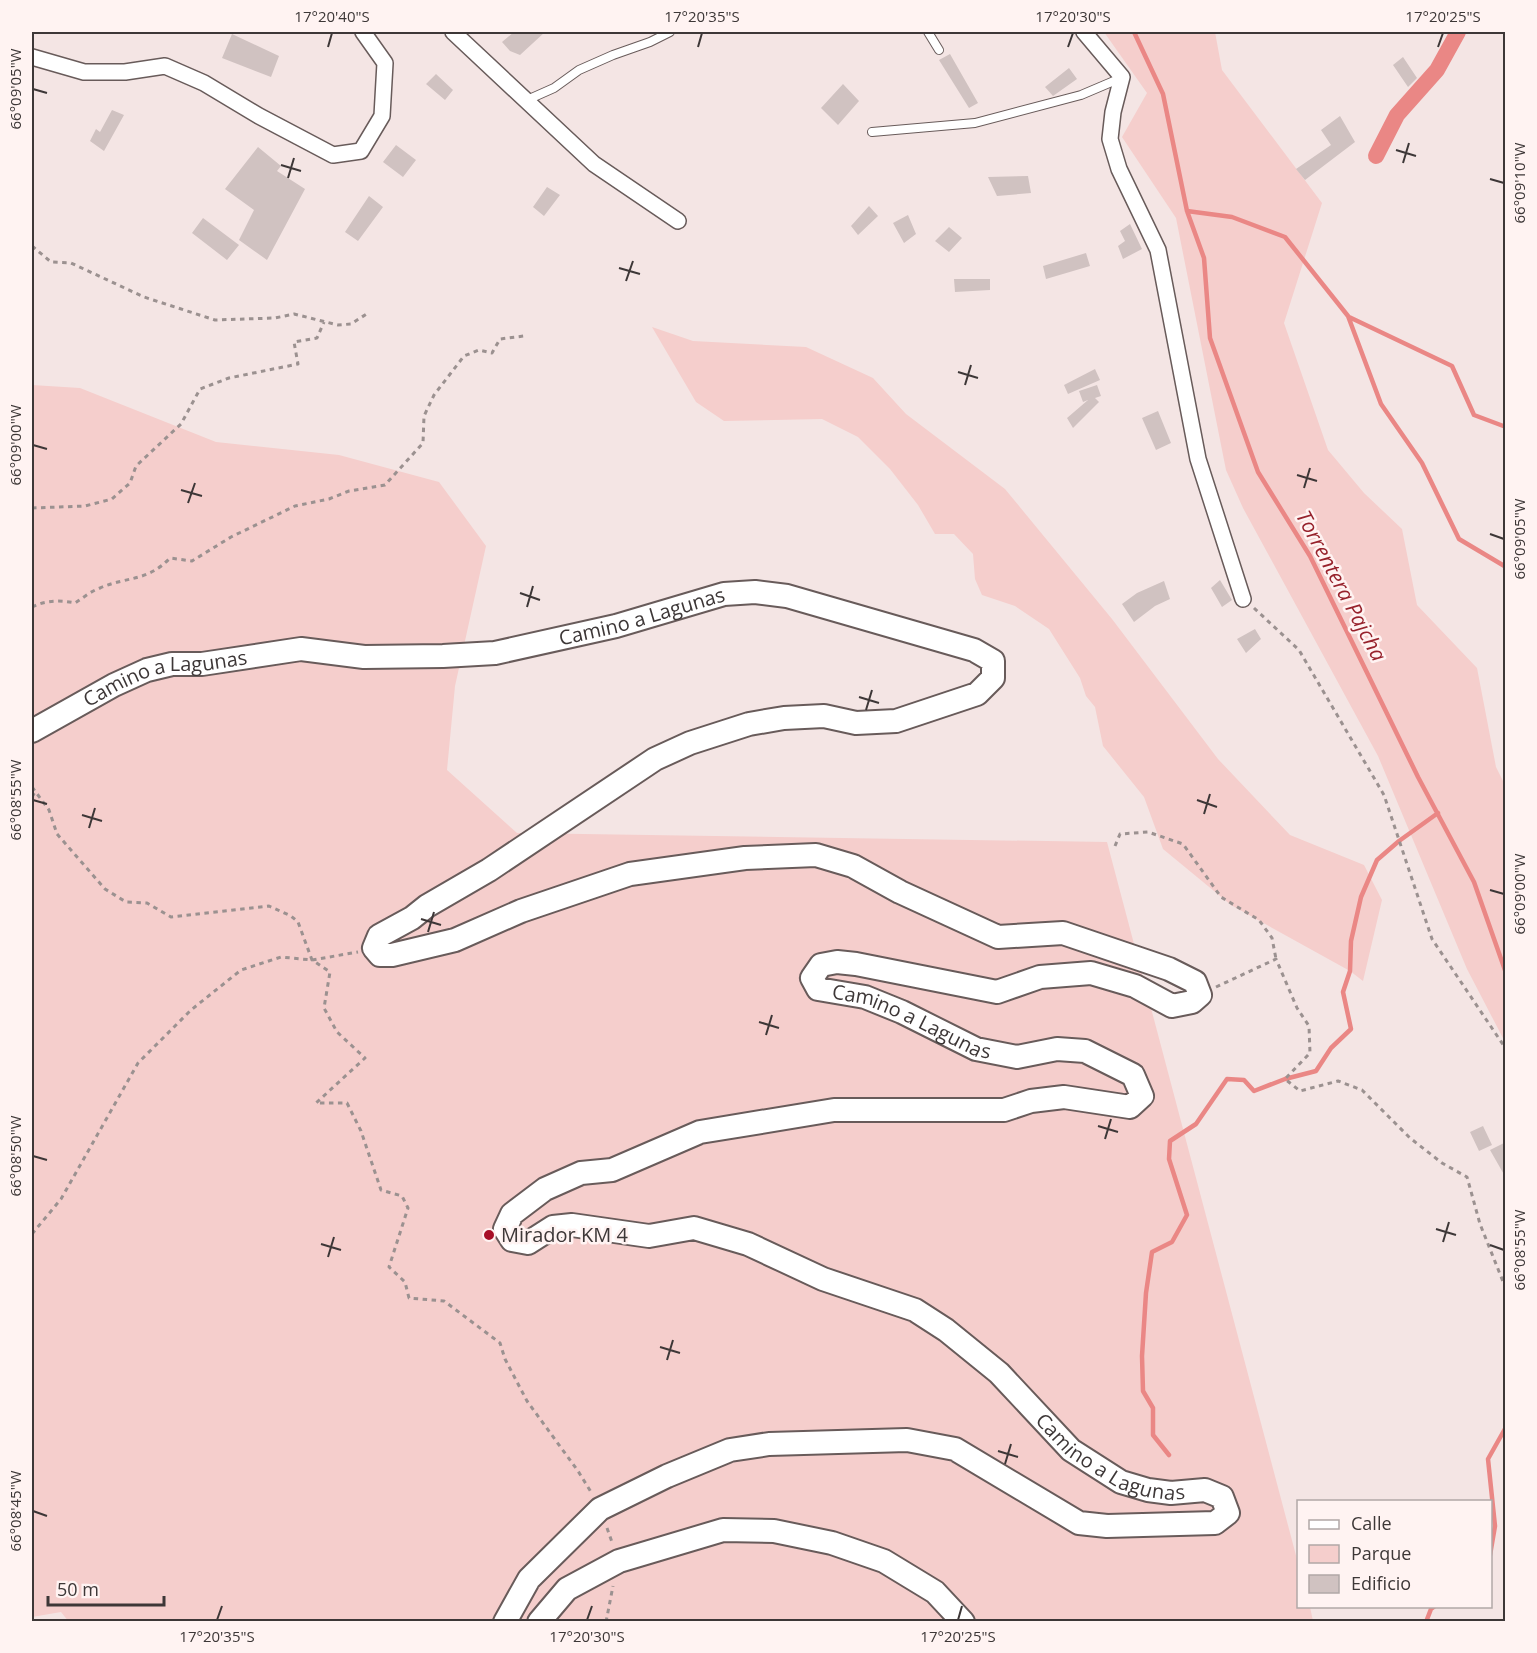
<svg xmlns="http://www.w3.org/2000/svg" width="1537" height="1653" viewBox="0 0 1537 1653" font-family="'Open Sans',sans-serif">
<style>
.green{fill:#f5cecc}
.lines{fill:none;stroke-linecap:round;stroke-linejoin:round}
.stream{stroke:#ea8785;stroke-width:4.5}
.canal{stroke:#ea8785;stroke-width:16}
.building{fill:#d0c2c1}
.lane-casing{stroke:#685b5a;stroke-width:10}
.street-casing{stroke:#685b5a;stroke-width:18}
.secondary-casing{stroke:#685b5a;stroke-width:26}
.path{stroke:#9b9190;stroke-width:3;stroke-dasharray:4.5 4.5;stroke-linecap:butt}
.lane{stroke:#fff;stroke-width:8}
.street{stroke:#fff;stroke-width:15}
.secondary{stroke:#fff;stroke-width:22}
.ticks{fill:none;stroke:#3d3737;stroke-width:2}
.poi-dot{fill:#a70f27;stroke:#fff3f2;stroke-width:2}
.labels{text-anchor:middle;stroke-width:5;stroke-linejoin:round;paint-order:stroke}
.street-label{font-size:20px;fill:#3d3737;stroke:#fff3f2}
.poi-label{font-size:20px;fill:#3d3737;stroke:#fff3f2;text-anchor:start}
.water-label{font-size:21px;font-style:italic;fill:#97222c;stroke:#fff3f2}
.neatline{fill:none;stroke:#3d3737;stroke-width:2}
.ticks-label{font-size:15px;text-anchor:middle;fill:#3d3737}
</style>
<rect width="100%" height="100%" fill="#f4e5e4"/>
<path class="green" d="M1104,32h111l7,38 100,133 -38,120 44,127 36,43 38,36 15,76 60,63 19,99 9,18v257l-38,-73 -89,-213 -135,-248 -17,-38 -50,-252 -54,-81 25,-44z
M652,327l41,14 113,6 67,31 33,36 99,75 107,130 106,140 72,76 74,30 18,35 -19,81 -13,-10 -119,-66 -68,-56 -19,-52 -41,-51 -8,-39 -9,-11 -6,-18 -31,-49 -34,-23 -33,-11 -7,-16 -2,-25 -19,-20h-19l-17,-29 -28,-36 -32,-32 -36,-18 -98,2 -28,-19z
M32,385l48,3 136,54 123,13 100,27 47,64 -31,140 -8,84 70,63 590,9 191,721v43l12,1 3,14 -1244,1 -8,-10 -29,5z"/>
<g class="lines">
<path class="stream" d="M1134,32l29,62 24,117 17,47 6,80 48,134 52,84 108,221 56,105 32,91
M1187,211l45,6 53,20 63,79 33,88 41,59 37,76 47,28
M1349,317l103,49 22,49 32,12
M1169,1455l-16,-20v-27l-10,-17 -1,-35 4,-63 6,-41 20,-10 15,-27 -18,-56 1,-18 26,-17 31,-45 17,1 10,11 31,-12 31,-8 15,-23 20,-19 -8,-37 7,-21 1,-30 10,-44 16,-37 22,-19 39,-28
M1490,1555l5,-29 -7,-67 18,-32
M1426,1622l5,-13 4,-3"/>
<path class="canal" d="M1376,156l21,-41 40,-45 21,-38"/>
</g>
<path class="building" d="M514,32h31l-25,23 -10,-4 -8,-9z
M232,34l47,22 -8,21 -49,-19z
M950,54l28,49 -9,5 -30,-48z
M1403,57l14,21 -9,9 -15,-22z
M1069,68l8,11 -24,17 -8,-9z
M436,74l17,16 -8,10 -19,-16z
M843,84l16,17 -21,24 -17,-17z
M112,110l12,5 -20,36 -14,-10 6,-12 4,3z
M1340,116l15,26 -50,38 -9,-11 35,-24 -10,-15z
M396,145l20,15 -13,17 -20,-15z
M258,147l23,19 -4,5 28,18 -38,71 -28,-20 15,-30 -29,-21z
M1028,176l3,17 -34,3 -9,-19z
M547,187l13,8 -16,21 -11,-9z
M369,196l14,11 -25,34 -13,-9z
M869,206l9,10 -20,19 -7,-9z
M908,215l8,19 -12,9 -11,-20z
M203,218l36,27 -12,15 -35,-27z
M1130,224l12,25 -19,10 -5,-13 7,-5 -5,-10z
M949,227l13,11 -13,14 -14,-11z
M1086,253l4,13 -44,13 -3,-13z
M954,279h36v11l-35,2z
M1095,369l5,11 -32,14 -4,-9z
M1097,385l4,11 -6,2 4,4 -26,26 -6,-10 21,-18 -5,2 -4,-11z
M1158,411l13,32 -15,7 -14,-32z
M1220,580l12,20 -10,7 -11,-19z
M1164,581l6,18 -15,7 -21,16 -12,-18 15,-11z
M1255,629l6,10 -15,14 -9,-14z
M1483,1126l9,19 -13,6 -9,-19z
M1506,1142v36l-16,-28z"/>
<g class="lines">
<g class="lane-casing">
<path id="lane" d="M928,32l11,18
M527,100l27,-12 25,-18 34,-15 37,-13 20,-10
M872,132l103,-9 106,-28 40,-17"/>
</g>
<g class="street-casing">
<path id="street" d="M453,32l141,132 84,57
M1084,32l38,45 -9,35 -3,27 9,30 39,81 40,209 45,140
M32,57l52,15h41l40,-6 39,17 55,33 74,39 28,-4 21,-35 3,-53 -22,-31"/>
</g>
<g class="secondary-casing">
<g id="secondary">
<path id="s1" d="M32,731l82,-46 33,-15 25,-6h30l99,-15 63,8 79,-1 52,-3 121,-27 108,-32 31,-2 32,4 187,54 19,11v17l-16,16 -81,27 -40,2 -32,-7 -40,2 -35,6 -59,19 -35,16 -166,111 -62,36 -15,12 -33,18 -5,12 6,7h12l63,-15 66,-29 109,-37 115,-16 71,-3 37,11 47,26 98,45 65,-4 106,36 26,13 5,13 -8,7 -20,4 -37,-20 -44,-13 -51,4 -43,15 -141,-28 -19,-2 -16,3 -9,13 6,11 47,8 37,15 74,37 41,8 40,-8 28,2 48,24 9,21 -12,11 -66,-10 -33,4 -27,9h-170l-134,22 -88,38 -31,3 -36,16 -33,25 -7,15 7,11 16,3 25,-16 19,-2 77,11 45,-8 54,16 75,35 92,31 31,20 53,43 72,77 50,32 27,8 23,3 34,-3 17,7 6,16 -13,10 -108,3 -28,-3 -124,-74 -48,-9 -138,4 -39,6 -63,26 -67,33 -71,70 -24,43"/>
<path d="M539,1622l28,-33 52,-28 104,-31 51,1 58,12 52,18 51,31 28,30"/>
</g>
</g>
<path class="path" d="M32,246l19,16 20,1 73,34 71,23 60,-2 19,-4 44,11 13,-1 17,-11
M32,508l53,-2 27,-7 18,-16 6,-17 45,-42 19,-35 29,-11 69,-14 -4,-22 23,-4 7,-16
M32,607c14,-7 28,-7 43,-4 8,-5 16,-12 25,-15 28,-12 47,-6 70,-30l22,3 39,-24 64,-31 34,-7 20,-8 36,-6 38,-42 1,-27 10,-21 30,-39 15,-6 13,3 8,-14 24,-3
M1254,608l45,42 85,145 48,144 74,110
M32,787l17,23 8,24 48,55 21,13 21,1 24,14 98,-11 22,10 7,6 14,38 18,12 -6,36 13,24 28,26 -49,45h31l14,28 20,59 21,6 6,12 -19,59 16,15 4,16 35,3 56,42 5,16 22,42 51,70 13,21
M32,797l3,-5
M1115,846l5,-12 28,-2 35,12 38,53 38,23 13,18 4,21
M1216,987l60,-28 21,49 12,18 1,27 -25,26 15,12 38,-10 24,9 48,48 32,25 25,14 13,47 26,65
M32,1234l29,-35 77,-136 53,-53 50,-40 40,-13 31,3 46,-8
M607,1528l6,17
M606,1622l7,-36"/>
<use href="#lane" class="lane"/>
<use href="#street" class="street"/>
<use href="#secondary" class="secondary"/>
</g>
<path class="ticks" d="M328,47l4,-14M698,47l4,-14M1068,47l5,-14M1438,47l5,-14M33,89l14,4M1396,150l20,6M1403,163l6,-20M281,165l20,6M288,178l6,-20M1490,179l14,4M619,268l21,6M626,281l7,-20M958,372l20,6M965,385l6,-20M33,445l14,4M1297,475l20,6M1304,488l6,-20M181,490l21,6M188,503l7,-20M1490,534l14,5M520,593l20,7M527,607l6,-21M859,697l20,6M866,710l6,-20M33,800l14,4M1197,800l20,7M1204,814l6,-20M82,815l20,6M89,828l6,-20M1490,890l14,4M421,919l20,6M428,932l6,-20M759,1022l20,6M766,1035l6,-20M1098,1126l20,6M1105,1139l6,-20M33,1156l14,4M1436,1229l20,6M1443,1242l6,-20M321,1244l20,6M1490,1245l14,5M328,1257l6,-20M660,1347l20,6M667,1360l6,-20M998,1451l20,6M1005,1464l6,-20M33,1511l14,5M217,1620l5,-14M587,1620l5,-14M958,1620l4,-14"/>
<circle class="poi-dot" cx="489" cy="1235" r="6"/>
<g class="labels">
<g class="street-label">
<text dy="7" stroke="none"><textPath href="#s1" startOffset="632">Camino a Lagunas</textPath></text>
<text dy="7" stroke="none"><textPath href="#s1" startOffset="146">Camino a Lagunas</textPath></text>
<text dy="7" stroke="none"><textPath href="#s1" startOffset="3116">Camino a Lagunas</textPath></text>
<text dy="7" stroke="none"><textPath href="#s1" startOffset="4736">Camino a Lagunas</textPath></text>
</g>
<g class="poi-label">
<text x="501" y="1242">Mirador KM 4</text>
</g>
<g class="water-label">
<text transform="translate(1341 586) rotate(62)" y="7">Torrentera Pajcha</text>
</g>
</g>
<rect width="1537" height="1653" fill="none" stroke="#fff3f2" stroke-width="66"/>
<rect x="1297" y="1500" width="195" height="108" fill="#fff3f2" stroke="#b1a8a7" stroke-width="1.5"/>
<rect x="1309" y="1520" width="30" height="9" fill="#ffffff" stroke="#b1a8a7" stroke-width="1.5"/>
<text x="1351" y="1530" font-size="18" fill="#3d3737">Calle</text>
<rect x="1309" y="1545" width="30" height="18" fill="#f5cecc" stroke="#b1a8a7" stroke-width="1.5"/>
<text x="1351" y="1560" font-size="18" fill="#3d3737">Parque</text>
<rect x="1309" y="1575" width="30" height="18" fill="#d0c2c1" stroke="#b1a8a7" stroke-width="1.5"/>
<text x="1351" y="1590" font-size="18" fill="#3d3737">Edificio</text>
<path d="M48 1596v9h116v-9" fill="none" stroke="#3d3737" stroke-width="3"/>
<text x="57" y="1596" font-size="18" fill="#3d3737" stroke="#fff3f2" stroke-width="4.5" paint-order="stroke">50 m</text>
<rect x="33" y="33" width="1471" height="1587" class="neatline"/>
<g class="ticks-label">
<text x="332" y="22">17°20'40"S</text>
<text x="702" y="22">17°20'35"S</text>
<text x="1073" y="22">17°20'30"S</text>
<text x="1443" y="22">17°20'25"S</text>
<text transform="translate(16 89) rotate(-90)" y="5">66°09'05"W</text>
<text transform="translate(1520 183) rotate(-90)" y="5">66°09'10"W</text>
<text transform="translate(16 445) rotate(-90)" y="5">66°09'00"W</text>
<text transform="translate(1520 539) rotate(-90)" y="5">66°09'05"W</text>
<text transform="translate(16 800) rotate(-90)" y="5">66°08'55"W</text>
<text transform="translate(1520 894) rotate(-90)" y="5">66°09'00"W</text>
<text transform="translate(16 1156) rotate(-90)" y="5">66°08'50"W</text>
<text transform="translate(1520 1250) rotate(-90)" y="5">66°08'55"W</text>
<text transform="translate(16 1511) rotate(-90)" y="5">66°08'45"W</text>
<text x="217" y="1642">17°20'35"S</text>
<text x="587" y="1642">17°20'30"S</text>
<text x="958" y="1642">17°20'25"S</text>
</g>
</svg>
